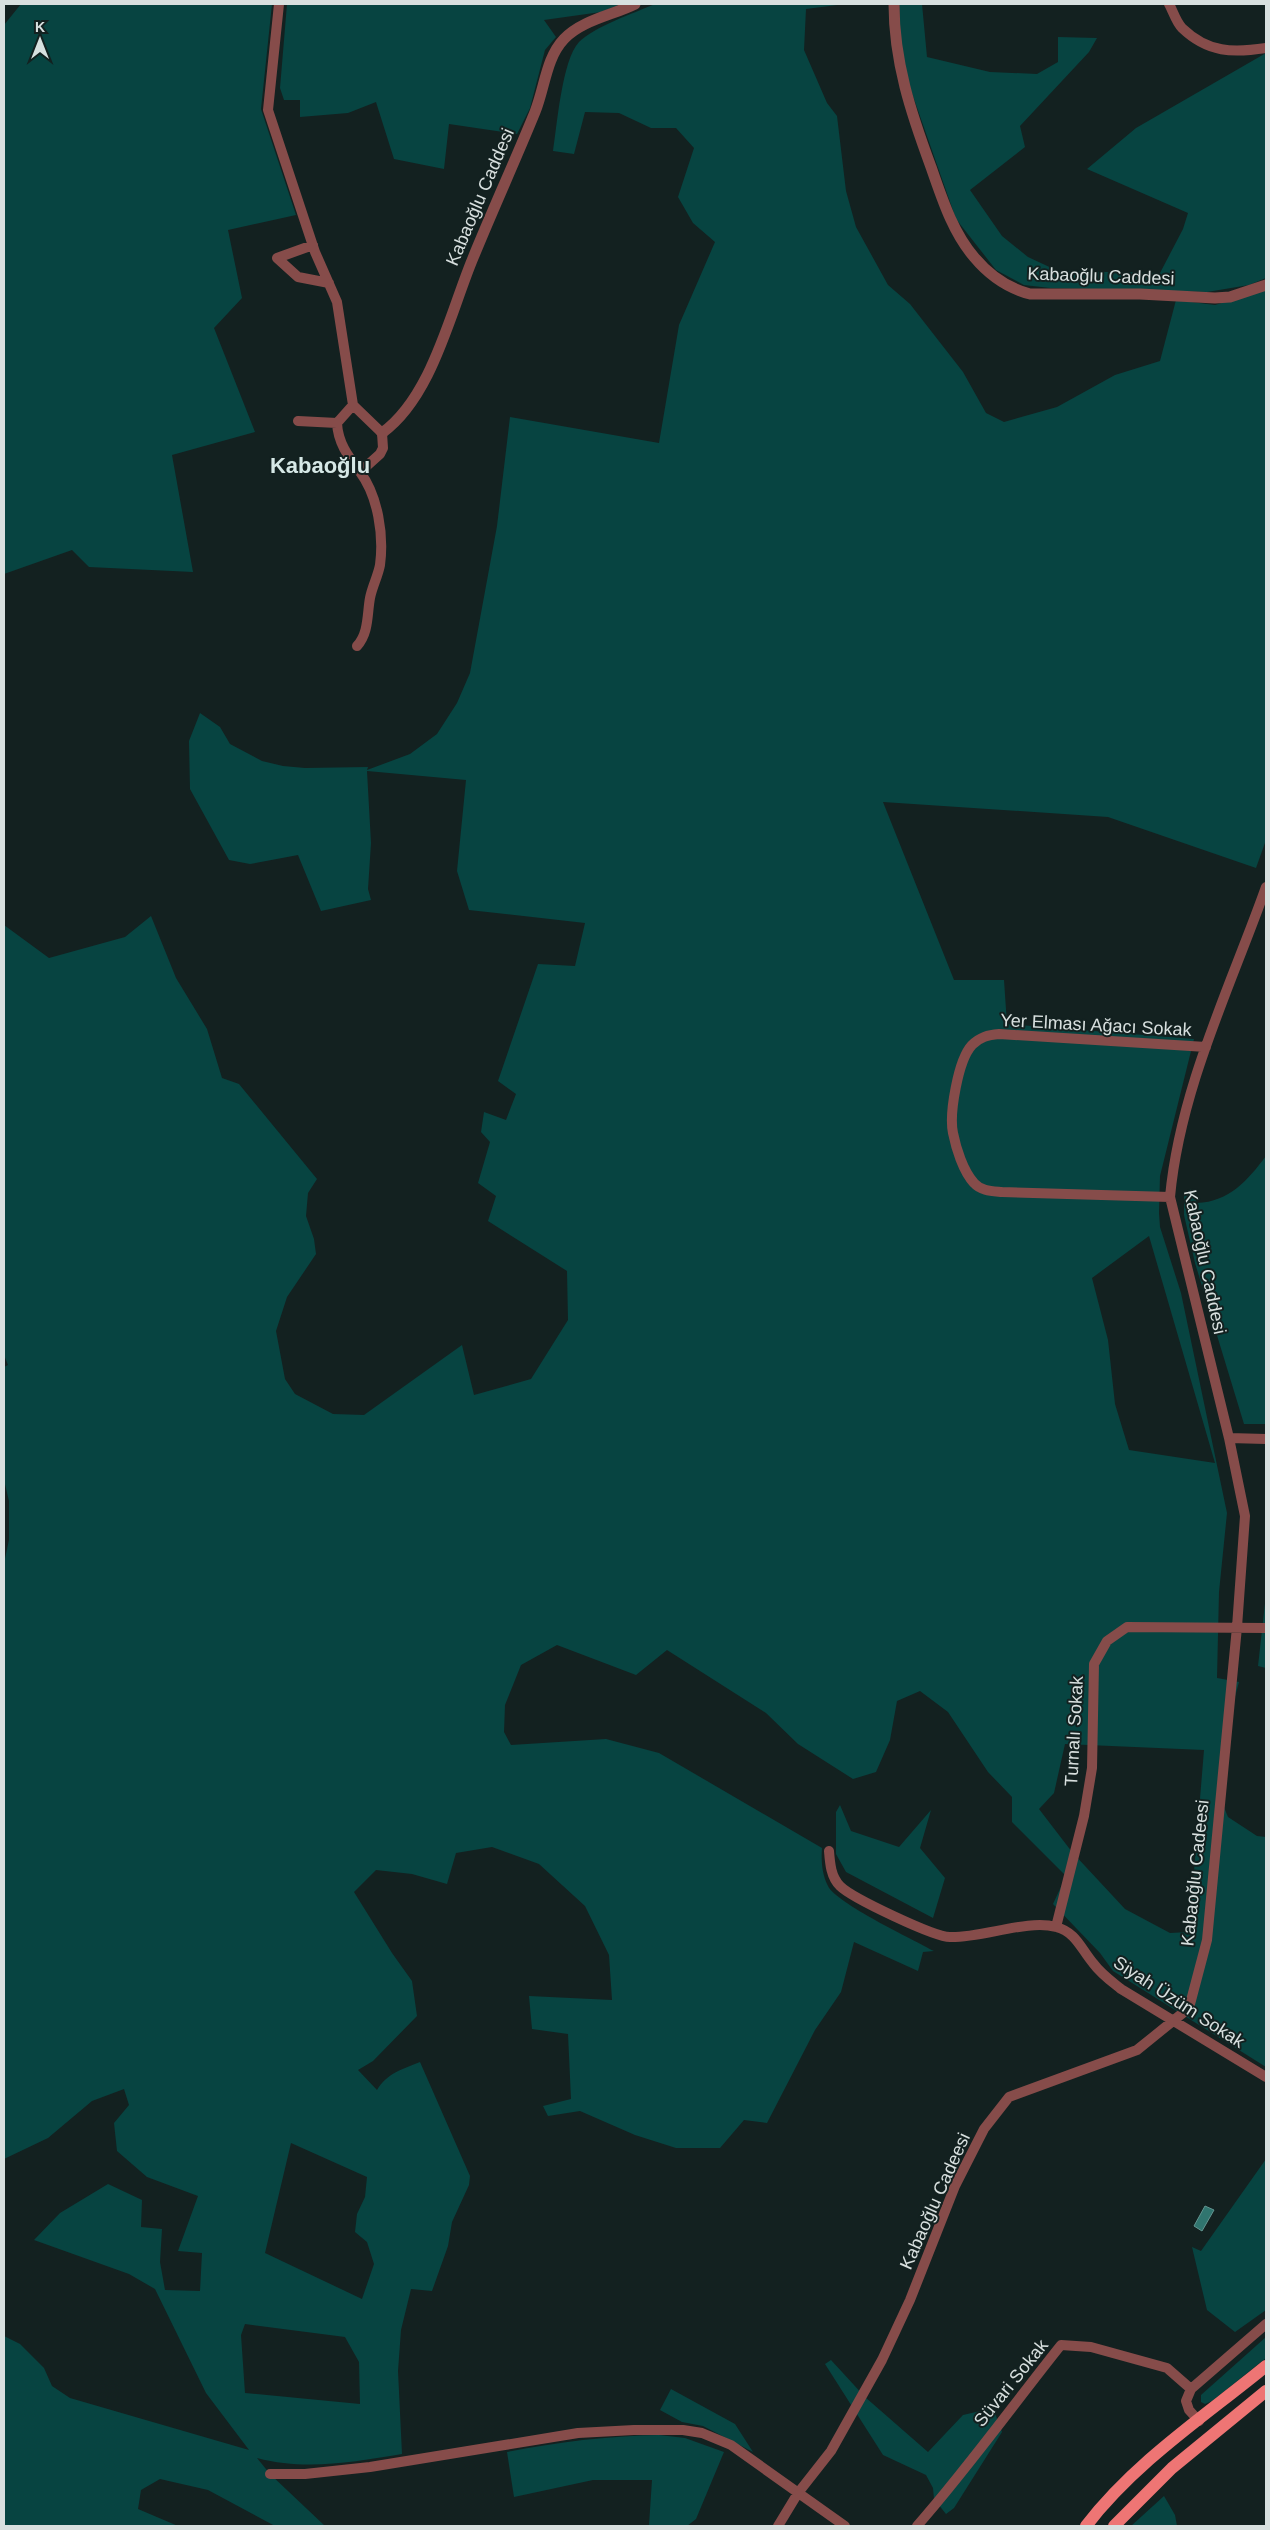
<svg xmlns="http://www.w3.org/2000/svg" width="1270" height="2530" viewBox="0 0 1270 2530" font-family="Helvetica,sans-serif">
<style>
.green{fill:#074441;fill-rule:evenodd}
.water{fill:#30756f;stroke:#629591}
.lines{fill:none;stroke-linecap:round;stroke-linejoin:round}
.minor{stroke:#864c4a;stroke-width:10}
.tertiary{stroke:#864c4a;stroke-width:11}
.primary{stroke:#ee7574;stroke-width:12}
.labels{text-anchor:middle;stroke-width:4;stroke-linejoin:round;paint-order:stroke}
.street-label{font-size:18px;fill:#d8e0df;stroke:#132120}
.district-label{font-size:22px;font-weight:bold;fill:#d6e8e6;stroke:#132120}
</style>
<rect width="100%" height="100%" fill="#132120"/>
<path class="green" d="M21,4h251l-11,105 35,106 -68,15 14,68 -28,30 41,104 -83,23 21,117 -104,-5 -17,-17 -68,24v-549z
M287,4h334l-20,8 -57,8 12,17 -11,13 -15,58 -13,26 -68,-10 -5,45 -50,-10 -18,-57 -28,11 -48,4v-17h-16l-4,-12z
M655,4h190l-39,5 -2,41 23,53 10,13 9,75 10,36 32,58 22,19 53,68 23,41 18,9 53,-15 58,-32 45,-14 16,-61 39,5 51,-15v550l-10,28 -148,-51 -225,-15 71,178h50l3,44 187,15 -34,137 -1,37 1,14 21,66 46,220 -8,79 -2,86 22,4 -19,70 -1,43 9,22 29,19 9,1v230l-153,-96 -13,-18 -47,-49 13,-28 -54,-54v-25l-24,-25 -40,-60 -28,-21 -23,10 -7,39 -14,32 -23,7 -55,-35 -32,-31 -99,-63 -31,25 -79,-30 -36,20 -16,40 -1,27 7,13 95,-6 53,14 163,95c-1,13 0,26 6,38 8,17 86,54 106,65l-11,1 -5,19 -64,-29 -13,50 -26,38 -48,93 -23,-3 -24,28h-44l-41,-13 -55,-24 -32,5 -5,-10 28,-7 -3,-65 -36,-5 -3,-33 83,4 -3,-45 -24,-49 -46,-42 -47,-17 -36,6 -9,31 -35,-10 -36,-4 -22,22 38,61 20,28 5,35 -44,45 -15,9 19,20c10,-17 26,-21 43,-28l50,114 -1,9 -17,37 -4,24 -16,45 -21,-2 -10,41 -3,41 4,83c-49,8 -96,17 -145,4l13,16 55,52h-50l-67,-36 -48,-11 -19,11 -3,19 40,17h-174v-190l16,8 24,24 8,18 18,12 179,52 -43,-57 -51,-104 -26,-15 -95,-34 26,-27 48,-29 34,16 -1,27 21,2 -2,33 5,28 35,1 2,-38 -24,-2 20,-55 -51,-19 -30,-26 -3,-28 15,-18 -5,-16 -32,12 -44,37 -44,21v-596l5,-23v-39l-5,-21v-113l4,-2 -4,-10v-430l45,33 76,-21 26,-21 25,62 31,51 15,49 17,6 78,95 -9,14 -2,23 8,23 2,15 -29,43 -11,34 9,48 10,15 38,20 31,1 98,-70 12,50 57,-16 37,-59 -1,-49 -79,-50 8,-25 -18,-13 12,-41 -9,-10 3,-20 22,8 10,-26 -18,-13 40,-117 37,2 10,-43 -116,-13 -12,-39 9,-91 -99,-9 4,72 -3,46 3,11 -50,11 -23,-56 -48,9 -21,-4 -39,-71 -1,-48 11,-28 20,14 10,17 32,17 21,5 22,2 63,-1 -1,3 43,-16 27,-20 20,-31 13,-30 27,-147 13,-109 149,26 20,-118 36,-83 -22,-19 -15,-26 16,-49 -18,-20h-25l-32,-15 -34,-1 -11,42 -21,-3c4,-25 9,-91 26,-109 15,-15 55,-29 76,-38zM1149,1236l66,227 -86,-13 -14,-46 -7,-64 -16,-62zM1065,1744l139,6 -15,182 -19,1 -45,-24 -53,-57 -33,-43 15,-16zM291,2143l76,34 -2,20 -8,17 -2,18 12,10 7,22 -12,35 -97,-46zM245,2324l100,13 14,25 1,42 -115,-11 -4,-58z
M899,4h23l5,53 63,15 47,2 21,-12v-25l39,1 -8,14 -69,74 5,21 -55,43 32,46 26,21 30,14 102,2 23,-44 5,-16 -101,-44 49,-41 130,-75v225l-17,7 -42,7 -157,-4 -26,-3 -28,-15 -40,-51 -49,-140 -6,-29z
M1266,1156v268h-22l-49,-161 -11,-48v-21l7,-5 6,14c32,-1 51,-23 69,-47z
M1266,1594v74l-8,-2z
M840,1805l11,26 48,16 32,-37 -11,38 25,30 -12,40 -87,-46 -10,-18v-42z
M1266,2159v151l-31,22 -28,-22 -15,-63 9,4z
M1266,2337v21l-54,43 -7,3 -4,-2v-7z
M831,2360l34,37 63,55 35,-37 30,-7 9,24 -48,76 -8,6 -12,-15 -1,-11 -7,-13 -43,-20 -58,-91z
M671,2389l64,35 18,28 -50,-26 -21,-4 -22,-12z
M659,2435l26,3 39,14 -28,67 -9,7 -38,-1 3,-45h-59l-79,17 -7,-45c50,-10 100,-16 152,-17z
M1164,2496l11,19 2,11h-46z"/>
<path class="water" d="M1205,2206l9,4 -12,21 -8,-5z"/>
<g class="lines">
<path class="minor" d="M279,4l-11,106 47,142 22,50 16,103 29,28 1,15 -3,6 -20,18c18,24 24,63 20,93 -2,11 -8,22 -10,33 -3,16 -1,35 -13,48
M1169,4c4,7 7,18 13,24 26,25 51,25 84,20
M313,245l-36,13 21,19 31,6
M353,405l-16,18c1,20 11,33 23,49
M298,421l39,2
M1170,1197l-168,-5c-10,-1 -21,-1 -28,-9 -11,-12 -18,-35 -21,-50 -4,-19 5,-73 19,-88 8,-8 16,-10 27,-11l207,13
M1229,1438l37,1
M829,1851c1,13 2,26 11,35 12,12 94,51 110,51 32,1 78,-18 106,-10 20,5 25,22 37,36 8,11 18,18 28,26l145,88
M1056,1927l28,-111 8,-48 2,-104 13,-23 20,-14 139,1
M1199,2421l-10,-11 -3,-9 5,-12 75,-65
M270,2474h35l65,-7 208,-34 56,-3h49l19,3 29,12 114,81
M778,2526l20,-33 33,-42 51,-91 28,-60 45,-114 29,-57 25,-32 128,-47 52,-42 18,-68 30,-313 8,-111 -16,-78 -59,-241c10,-108 60,-209 96,-310
M917,2526c51,-58 96,-121 144,-181l30,2 76,21 24,21"/>
<path class="tertiary" d="M894,4c0,58 17,109 37,163 11,31 21,64 43,90 15,18 33,31 56,37h110l75,4 15,-1 36,-12
M382,433c50,-36 68,-120 91,-175 20,-49 42,-97 62,-146 10,-25 11,-54 29,-73 18,-19 49,-24 71,-35"/>
<path class="primary" d="M1086,2526c49,-64 119,-110 180,-160
M1114,2526l58,-58 94,-77"/>
</g>
<g class="labels">
<g class="street-label">
<text transform="translate(480 197) rotate(-67)" y="6">Kabaoğlu Caddesi</text>
<text transform="translate(1101 276) rotate(2)" y="6">Kabaoğlu Caddesi</text>
<text transform="translate(1096 1025) rotate(3)" y="6">Yer Elması Ağacı Sokak</text>
<text transform="translate(1205 1262) rotate(78)" y="6">Kabaoğlu Caddesi</text>
<text transform="translate(1074 1731) rotate(-87)" y="6">Turnalı Sokak</text>
<text transform="translate(1195 1873) rotate(-84)" y="6">Kabaoğlu Cadeesi</text>
<text transform="translate(1179 2002) rotate(33)" y="6">Siyah Üzüm Sokak</text>
<text transform="translate(935 2201) rotate(-66)" y="6">Kabaoğlu Cadeesi</text>
<text transform="translate(1011 2383) rotate(-51)" y="6">Süvari Sokak</text>
</g>
<g class="district-label">
<text x="320" y="473">Kabaoğlu</text>
</g>
</g>
<rect width="1270" height="2530" fill="none" stroke="#d8e0df" stroke-width="10"/>
<g transform="translate(40 40)" stroke="#132120" stroke-width="4" paint-order="stroke">
<path d="M0-4L9 19L0 12L-9 19Z" fill="#d8e0df"/>
<text y="-8" font-size="14" font-weight="bold" text-anchor="middle" fill="#d8e0df">K</text>
</g>
</svg>
